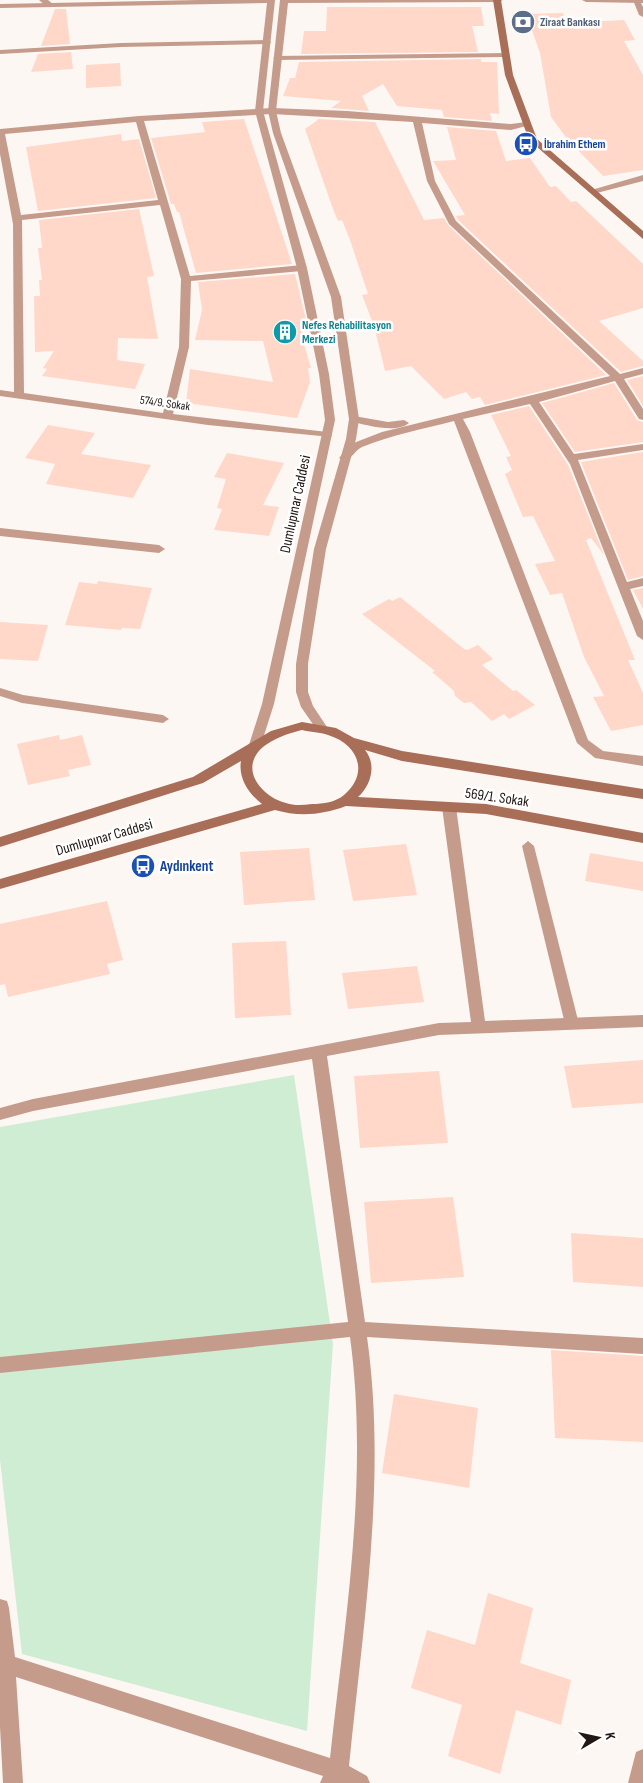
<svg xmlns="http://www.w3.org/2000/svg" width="643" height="1783" viewBox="0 0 643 1783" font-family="'Sofia Sans Condensed',sans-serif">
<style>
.green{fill:#cfedd2}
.building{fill:#ffd8c9}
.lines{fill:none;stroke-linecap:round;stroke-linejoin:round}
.service{fill:#c59c8c;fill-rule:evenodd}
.minor{fill:#c59c8c;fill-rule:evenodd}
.tertiary{fill:#c59c8c;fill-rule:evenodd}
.secondary{fill:#a86e58;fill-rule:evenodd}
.labels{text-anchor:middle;stroke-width:5;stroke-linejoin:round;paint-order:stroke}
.far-service-label{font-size:12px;font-weight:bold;fill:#4e5e75;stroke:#fff;text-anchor:start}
.far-transit-label{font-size:12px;font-weight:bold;fill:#164399;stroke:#fff;text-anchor:start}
.far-culture-label{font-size:12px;font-weight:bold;fill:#0d838f;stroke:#fff;text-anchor:start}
.far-street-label{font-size:12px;fill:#221713;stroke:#fff}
.street-label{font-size:15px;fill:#221713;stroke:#fff}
.transit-label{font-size:15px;font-weight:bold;fill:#164399;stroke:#fff;text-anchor:start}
</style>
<rect width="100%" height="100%" fill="#fdf7f4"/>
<path class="green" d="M294,1075l39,269 -26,387 -285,-77 -22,-194v-333z"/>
<path class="building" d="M327,7h154l3,19h-12l6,26 -177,2 3,-23h22z
M55,9h11l4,35 -29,2z
M563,13l3,10 58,-3 11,20 -11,1 19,34v95l-40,6 -35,-36 -17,-23 -11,-64 -14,-39z
M71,52l2,17 -42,3 7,-18z
M481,59v3h16l2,52 -9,-1 2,8 -48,-4 -2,-7 -45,-4 -14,-22 -21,12 7,15 -38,-3 10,-7 -58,-5 7,-18h5l4,-16z
M120,63l1,23 -35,2v-23z
M244,119l48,145 -96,9 -17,-61h-2l-3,-8h-3l-20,-66 54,-6 -3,-10z
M319,119l56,3 49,98 20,-2 4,7 158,150 -121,30 -5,-8 -8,2 -6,-7 -22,7 -33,-33 -26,5 -11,-45 -12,-31 6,-1 -18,-54 -8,-20 -4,1 -5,-12 -28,-80z
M447,127l49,4 10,30 24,-3 20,29 6,-1 15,16 5,-1 67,63v44l-44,13 44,40v5l-22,6 -163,-152 -2,-4 9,-1 -32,-54 23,-1z
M121,134l1,7 17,-2 17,59 -118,13 -12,-64z
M139,209l15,67 -7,1 11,62 -40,-1 -1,22 28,4 -10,25 -93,-13 5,-7 -4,-1 11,-17 -19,1 -1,-56h6l-1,-16h3l-4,-32h4l-3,-28z
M295,274l12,50h-7l3,10h-2l10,34h-3l2,14 -13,36 -111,-15 4,-34 83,13 -10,-41 -68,-1 7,-30 -4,-28z
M643,376v30l-16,-26z
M614,383l23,37 6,2v20l-68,10 -33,-49z
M529,406l39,59 36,90 -13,-17 -5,2 49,120h-7l15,33v32l-32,6 -18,-34 11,-1 -20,-39 -22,-64 -12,2 -15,-31 20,-3 -22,-45 -10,1 -18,-43 7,-4 -6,-13 5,-1 -20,-41z
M48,425l47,8 -14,21 70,11 -18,33 -87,-14 9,-20 -30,-6z
M643,452v124l-15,4 -47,-118z
M227,453l57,10 -21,42 16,2 -10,29 -55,-6 8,-21 -5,-1 9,-29 -12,-2z
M98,581l54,7 -12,41 -18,-1 -1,2 -56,-5 14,-43 18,2z
M643,588v21l-10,-19z
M400,597l64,52 3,1 11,-5 15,14 -11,6 31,26 3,-1 19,15 -26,14 -5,-5 -12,7 -21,-19 -7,1 -9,-7 -1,-5 -22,-19 3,-1 -73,-57 27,-15 3,2z
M0,622l48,3 -10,36 -38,-2z
M59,735l1,5 22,-5 9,30 -23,5 2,6 -42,9 -11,-41z
M406,844l11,51 -64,6 -10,-51z
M309,848l6,52 -71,5 -4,-53z
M590,853l53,9v29l-58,-10z
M107,901l16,59 -16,4 3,10 -102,23 -3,-13 -5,1v-61z
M286,941l5,74 -56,3 -3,-75z
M417,966l7,36 -76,7 -6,-36z
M643,1060v43l-71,5 -8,-42z
M439,1071l9,72 -88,5 -6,-72z
M453,1197l11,80 -93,6 -7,-81z
M571,1233l72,5v49l-70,-5z
M551,1350l92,6v86l-88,-4z
M394,1394l84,14 -9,80 -87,-15z
M488,1593l45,15 -13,55 51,17 -10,45 -45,-15 -16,64 -52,-18 14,-51 -51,-17 16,-58 48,15z"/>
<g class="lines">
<path class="service" d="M528,841l6,5 45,178 -2,4 -5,1 -5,-1 -2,-4 -43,-178z"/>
<path class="minor" d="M39,0h9l6,5 -7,2z
M633,0l7,1 3,6v10l-4,-2z
M267,40l4,2 -1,2 -149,3 -121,7v-4l121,-7z
M507,53v4h-3l-227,3 -4,-2 4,-2z
M272,108l75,3 164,13 15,-2 4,3 -19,5 -89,-7 13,58 21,40 164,153 23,-6v6l-19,5 19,30v11l-4,-1 -24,-38 -76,21 35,52 69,-10v6l-65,10 49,122 16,-4v8l-13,3 13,32v19l-6,-4 -67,-172 -40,-60 -67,15 7,13 118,308 15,11 40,5v10l-48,-8 -18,-15 -123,-322c-31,8 -62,14 -92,26 -7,3 -10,12 -18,14l-5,-3 12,-14 31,-12 228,-56 -161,-152 -22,-43 -14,-59 -141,-8 -128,7 46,155 112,-11 5,3 -5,3 -111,10 -2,66 -16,67 154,18 5,3 -1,2 -123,-12 -208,-29v-6l14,2 -1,-168 -13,-70v-25l139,-13zM136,122l22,78 -137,15 -16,-81zM160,205l21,74 -2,68 -16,66 -139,-20 -2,-173z
M643,175v6l-50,13 -5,-3z
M354,416l34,6 16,-2 5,3c-12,11 -44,2 -59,-2l-1,-2z
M0,528l159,17 6,4 -6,4 -159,-17z
M0,688l23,7 140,20 6,4 -6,4 -141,-20 -22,-7z
M449,802l7,5 29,214 158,-6v12l-204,8 -112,21 38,266 278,16v16l-276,-17c20,142 -4,288 -18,429l18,10 3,7h-50l3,-7 -307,-99 7,106h-20l-3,-56v-128l7,2 2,7 6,49 315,101c15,-138 39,-281 20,-421l-350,36v-16l348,-35 -36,-263 -279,52 -33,9v-12l33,-9 406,-76 32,-1 -29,-215z
M643,1749v34h-15l8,-31z"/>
<path class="tertiary" d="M199,0h76l-12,111 44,157 22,106 6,46 -61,284 -14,44 -6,4 -6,-4 14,-44 63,-284 -6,-46 -22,-106 -42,-157 12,-108 -267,5v-4z
M280,0h223l-4,2 -211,1 -12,108 5,22 60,164 18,122 -3,20 -30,110 -18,115v28l5,14 14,21 -6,4 -4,-1 -16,-23 -5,-15v-28l18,-115 32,-110 3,-20 -18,-122 -58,-164 -5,-22z
M582,0h61v3l-57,-1z"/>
<path class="secondary" d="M493,0h8l12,75 24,64 106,92v8l-114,-99 -24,-65z
M302,722l34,6 18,10 48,13 241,38v10l-241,-38 -37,-11c12,15 6,35 -7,47l128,7 157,29v10l-157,-29 -140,-8c-24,9 -47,11 -71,4l-275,79v-10l262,-75c-13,-10 -24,-26 -21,-43l-38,22 -203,64v-10l193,-60 78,-46zM302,730c8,2 18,2 26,5 30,9 42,38 16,60 -8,7 -21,9 -32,9 -9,1 -17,2 -26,-1 -18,-4 -40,-24 -32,-44 7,-17 32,-25 48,-29z"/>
</g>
<defs>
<g id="bank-disc" transform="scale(1.25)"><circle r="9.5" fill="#5c6f8a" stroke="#fff"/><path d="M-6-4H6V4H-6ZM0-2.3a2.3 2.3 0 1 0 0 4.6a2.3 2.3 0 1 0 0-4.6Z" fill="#fff"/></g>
<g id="bus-disc" transform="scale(1.25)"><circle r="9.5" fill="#1a4fb4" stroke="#fff"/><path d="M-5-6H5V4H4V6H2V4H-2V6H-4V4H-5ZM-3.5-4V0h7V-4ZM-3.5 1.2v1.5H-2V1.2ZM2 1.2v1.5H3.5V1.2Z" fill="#fff"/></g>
<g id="building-disc" transform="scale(1.25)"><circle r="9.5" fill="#0f9aa8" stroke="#fff"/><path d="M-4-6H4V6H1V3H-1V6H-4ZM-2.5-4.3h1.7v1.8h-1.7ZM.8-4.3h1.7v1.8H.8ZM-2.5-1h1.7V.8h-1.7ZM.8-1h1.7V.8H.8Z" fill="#fff"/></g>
</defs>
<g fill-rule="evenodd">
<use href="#bank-disc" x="523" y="22"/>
<use href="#bus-disc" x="526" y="144"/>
<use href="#building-disc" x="285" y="332"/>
<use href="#bus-disc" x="143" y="866"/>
</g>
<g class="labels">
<g class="far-service-label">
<text x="540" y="26">Ziraat Bankası</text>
</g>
<g class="far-transit-label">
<text x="544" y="148">İbrahim Ethem</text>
</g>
<g class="far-culture-label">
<text x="302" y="329">Nefes Rehabilitasyon<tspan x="302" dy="14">Merkezi</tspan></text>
</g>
<g class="far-street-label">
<text transform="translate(165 403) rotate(8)" y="4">574/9. Sokak</text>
</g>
<g class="street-label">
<text transform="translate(295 504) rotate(-78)" y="5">Dumlupınar Caddesi</text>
<text transform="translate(497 797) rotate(8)" y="5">569/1. Sokak</text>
<text transform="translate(104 837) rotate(-16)" y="5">Dumlupınar Caddesi</text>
</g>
<g class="transit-label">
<text x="160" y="871">Aydınkent</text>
</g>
</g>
<g transform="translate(598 1738) rotate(81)" stroke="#ffffff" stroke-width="4" paint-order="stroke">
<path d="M0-4L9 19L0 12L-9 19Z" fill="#221713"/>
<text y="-8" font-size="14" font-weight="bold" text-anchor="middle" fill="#221713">K</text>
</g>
</svg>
